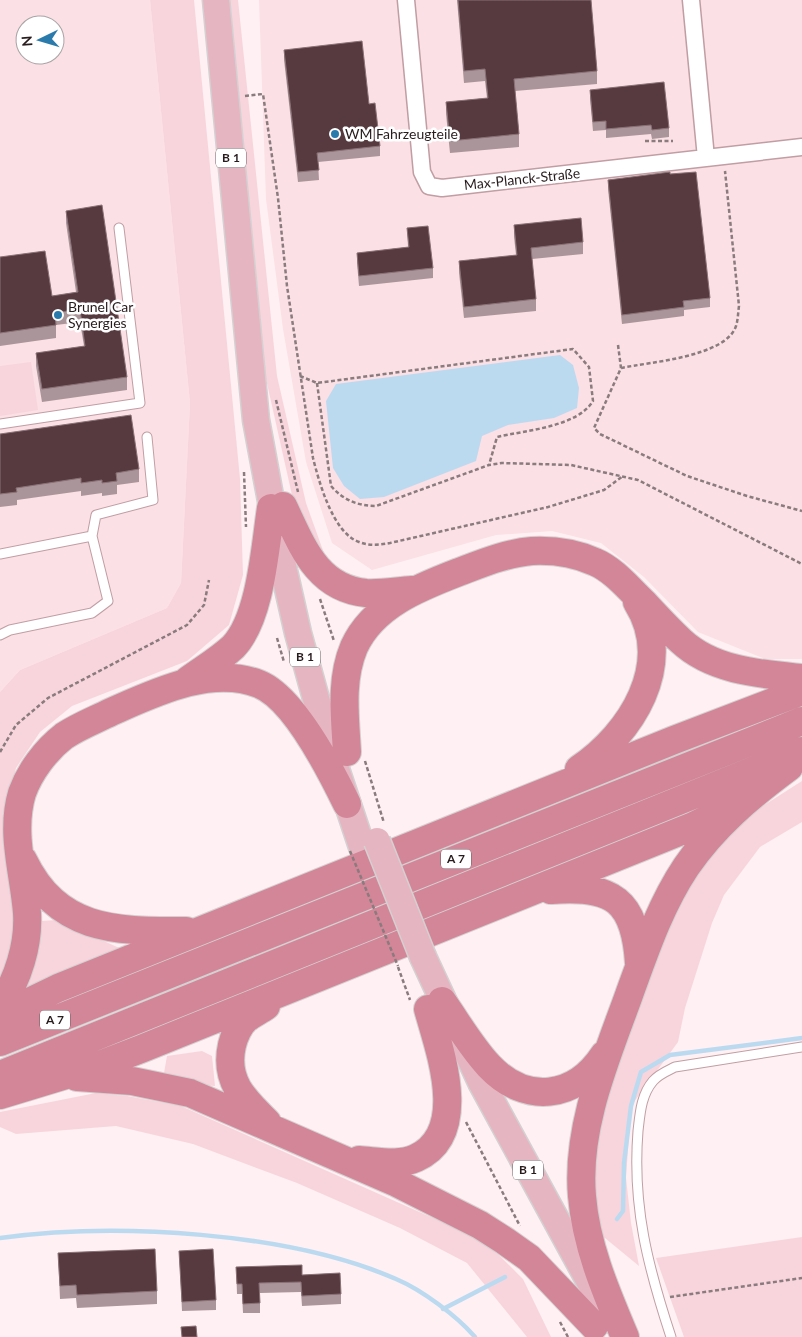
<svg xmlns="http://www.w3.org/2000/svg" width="802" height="1337" viewBox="0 0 802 1337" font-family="Lato,sans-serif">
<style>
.built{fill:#fbe0e5;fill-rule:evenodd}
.green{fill:#f8d5dc}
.water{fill:#bbdaf0}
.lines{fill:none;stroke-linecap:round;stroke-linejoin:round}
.stream{stroke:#bbdaf0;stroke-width:4.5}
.service-casing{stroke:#c09ea4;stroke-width:11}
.minor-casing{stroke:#c09ea4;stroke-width:19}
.primary-casing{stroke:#d4d1d2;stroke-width:29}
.motorway-casing{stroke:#d4d1d2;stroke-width:30}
.path{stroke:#897b7e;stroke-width:2.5;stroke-dasharray:4 2.5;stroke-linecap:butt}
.service{stroke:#fff;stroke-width:9}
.minor{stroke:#fff;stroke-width:16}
.primary{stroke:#e5b6c1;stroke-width:26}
.motorway{stroke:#d38697;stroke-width:28}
.primary-bridge-casing{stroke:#d4d1d2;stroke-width:29;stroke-linecap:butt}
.path-bridge{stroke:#897b7e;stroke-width:2.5;stroke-dasharray:4 2.5;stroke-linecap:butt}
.primary-bridge{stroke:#e5b6c1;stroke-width:26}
.wall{fill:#aa959a}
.building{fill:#563a40;stroke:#897176}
.poi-dot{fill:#2a7bac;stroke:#fff;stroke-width:2}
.labels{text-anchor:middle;stroke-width:5;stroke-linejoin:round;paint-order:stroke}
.shield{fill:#fff;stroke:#685f62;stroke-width:1}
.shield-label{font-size:12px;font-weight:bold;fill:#281b1e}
.poi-label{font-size:14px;fill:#281b1e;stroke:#fff;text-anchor:start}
.street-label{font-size:14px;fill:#281b1e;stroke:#fff}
</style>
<rect width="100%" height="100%" fill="#fff0f3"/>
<path class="built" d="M0,0h150l40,403 -9,180 -14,25 -147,62 -20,22zM25,25h30v30h-30z
M259,0h543v659h-37l-67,-27 -54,-55 -43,-34 -49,-12 -56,4 -124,35 -40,-27 -26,-81 -23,-133 -17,-130z"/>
<path class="green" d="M150,0h44l46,479 3,96 -14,50 -42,36 -115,45 -32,26 -24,36 -13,59 12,87 -3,39 -12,36v-297l20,-22 147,-62 14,-25 9,-180z
M224,0h14l39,376 29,127 19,53 -27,-34 -32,-143 -14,-91z
M31,362l7,48 -38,6v-50z
M802,781v41l-42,25 -36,48 -12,28 -27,85 -7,34 -47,64 -5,72 5,45 8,43 -45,-37 -3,-78 19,-76 70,-176 26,-40 35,-39z
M57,920l69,31 -117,50 27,-53 5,-27z
M202,1051l10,5 3,30 -26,-2 -25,-11 3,-17z
M96,1093l31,3 54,10 288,128 30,21 24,24 28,58h-24l-60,-74 -67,-35 -103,-45 -104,-39 -77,-18 -100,8 -16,-7v-15z
M802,1237v100h-118l-28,-79z"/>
<path class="water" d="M560,355l13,10 6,23 -2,20 -23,10 -46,7 -26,11 -6,25 -92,36 -24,2 -16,-13 -11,-18 -7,-67 10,-17z"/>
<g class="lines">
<path class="stream" d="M617,1219l6,-8 1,-48 7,-57 10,-34 29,-17 132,-17
M0,1238c116,-16 288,-6 396,41 26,11 61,37 79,58
M443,1309l62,-32"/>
<g class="service-casing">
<path id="service" d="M0,424l140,-21 -21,-175
M92,536l4,-21 57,-15 -6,-63
M0,554l92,-18 16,65 -16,12 -82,17 -10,5
M671,1337c-23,-70 -39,-131 -33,-206 2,-17 3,-36 15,-50 6,-7 14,-10 22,-14l127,-20"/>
</g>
<g class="minor-casing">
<path id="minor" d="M406,0l16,172 7,14 13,2 360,-41
M691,0l15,158"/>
</g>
<g class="primary-casing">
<path id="primary" d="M216,0l40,420 28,151 14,62 34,124 30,90
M423,957l58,125 122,224"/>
</g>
<g class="motorway-casing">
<path id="motorway" d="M283,506c19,39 33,82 83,87 14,1 31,-2 46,-3
M187,681c15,-11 32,-21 46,-34 28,-29 32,-100 38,-139
M347,752c-2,-35 -7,-72 7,-105 19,-42 66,-60 105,-75 24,-9 48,-19 73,-21 22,-1 43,2 63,11 19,8 34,27 49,41 12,13 24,26 37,38 32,30 80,33 121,37
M579,769c52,-35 97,-105 58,-167
M23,860c35,72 92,71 163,71
M551,890c62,-5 84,10 88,73
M442,1001c15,21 29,46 47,65 37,39 86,33 115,-11
M0,1006c18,-26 29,-62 27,-93 -3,-40 -17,-80 -5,-120 8,-22 24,-43 42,-57 15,-10 31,-16 47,-24 43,-19 100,-47 148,-28 35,14 72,87 88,120
M266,1006c-6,4 -13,8 -19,12 -8,6 -13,19 -15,27 -8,35 11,54 35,77
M0,1016l58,-28 616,-248 128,-49
M0,1042l802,-321
M0,1075l802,-324
M77,1077l55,4 58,12 207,90 83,42 25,16 24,17 65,68
M0,1095l102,-31 39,-15 550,-222 52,-25
M359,1160c18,1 40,6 57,-2 55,-25 23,-109 12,-149
M625,1337c-19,-45 -39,-91 -43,-141 -6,-69 24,-137 47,-201 16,-44 31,-89 57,-128 28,-41 64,-71 103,-100"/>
</g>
<path class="path" d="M245,96l18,-2 15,104 9,88 26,172c6,24 20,75 46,84 10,4 20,3 31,1l158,-36 56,-17 19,-14
M645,141h28
M618,345l3,23 -27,60 6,6 87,42 60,20 55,15
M621,368c28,-6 105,-11 115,-42 2,-6 2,-13 3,-20l-14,-135
M300,376l17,7 256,-34 16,18 4,34c-16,26 -66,29 -96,36l-8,28
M317,383l14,103c12,14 27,20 45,20l113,-41 13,-2 69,2 67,15 164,84
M276,400l22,92
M244,472l2,55
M320,599l14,42
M277,638l7,24
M0,752l16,-27 32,-27 139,-73 17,-20 5,-25
M365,761l19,62
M398,967l12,33
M466,1122l54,104
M670,1297l132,-19
M560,1322l8,15"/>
<use href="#service" class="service"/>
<use href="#minor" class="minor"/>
<use href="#primary" class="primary"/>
<use href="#motorway" class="motorway"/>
<g class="primary-bridge-casing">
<path id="primary-bridge" d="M377,841l46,116"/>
</g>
<path class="path-bridge" d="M350,851l48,115"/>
<use href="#primary-bridge" class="primary-bridge"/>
</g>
<path class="wall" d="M457,0h134l6,71v13l-82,7 4,43v13l-69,6 -4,-39v-12l41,-4 -2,-17 -21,2z
M284,50l85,54 11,42v10l-62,6 1,18 -21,2 -14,-122z
M590,90l79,38v9l-17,2 -1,-5 -45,4v-8l-13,1 -3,-32z
M670,174l40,124v9l-26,3v6l-62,8 -14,-135v-9z
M66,211l61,166v13l-85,12 -6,-36v-13l48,-7 -4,-24 -24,3v13l-56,8v-89l52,39 24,-4 -10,-69z
M514,225l69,17v12l-51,5 4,40v12l-72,7 -5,-45v-12l57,-6 -2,-18z
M407,228l26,40v10l-74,8 -2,-23v-10l51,-6z
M0,434l139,35v13l-22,3v9l-15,2v-3l-21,3v-5l-64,9v5l-17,2z
M179,1251l37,49v10l-34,1z
M58,1253l99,38v13l-80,4 -1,-10 -16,1z
M236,1267l66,8 39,19v10l-39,2 -1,-14 -41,1v20h-17l-1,-19h-5z"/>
<path class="building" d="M458,0h133l6,71 -83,8 5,55 -69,7 -4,-39 42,-4 -3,-29 -21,2z
M362,41l7,63 6,-1 5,43 -63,7 2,17 -21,2 -14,-122z
M664,82l5,46 -17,2 -1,-5 -45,4v-8l-13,1 -3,-32z
M670,172v2l26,-2 14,126 -27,3 1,6 -62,8 -14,-135z
M102,205l25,172 -85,12 -6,-36 49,-7 -5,-37 -25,4 1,12 -56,8v-76l45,-6 7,45 26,-4 -12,-81z
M581,218l2,24 -52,6 5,51 -72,8 -5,-46 58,-6 -3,-30z
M428,226l5,42 -74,8 -2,-23 52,-6 -2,-19z
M131,415l8,54 -23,4 1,8 -15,2v-3l-21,3v-5l-65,10 1,4 -17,2v-60z
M155,1249l2,42 -80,4 -1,-10 -16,1 -2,-33z
M213,1249l3,51 -34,2 -3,-51z
M302,1265v10l38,-2 1,21 -39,2 -1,-14 -42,1 1,20 -17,1 -1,-20h-5l-1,-17z
M196,1326l1,11h-15l-1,-10z"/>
<g class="poi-dot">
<circle cx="335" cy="134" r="5"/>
<circle cx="58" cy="315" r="5"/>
</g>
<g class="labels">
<g class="shield">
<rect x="216" y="148.5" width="30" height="19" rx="4"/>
<rect x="290" y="647.5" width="30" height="19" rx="4"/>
<rect x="441" y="849.5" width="30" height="19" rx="4"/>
<rect x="40" y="1010.5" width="30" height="19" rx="4"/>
<rect x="513" y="1160.5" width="30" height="19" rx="4"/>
</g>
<g class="shield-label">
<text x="231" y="162">B 1</text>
<text x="305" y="661">B 1</text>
<text x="456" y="863">A 7</text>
<text x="55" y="1024">A 7</text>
<text x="528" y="1174">B 1</text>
</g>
<g class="poi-label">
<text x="345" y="139">WM Fahrzeugteile</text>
<text x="68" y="312">Brunel Car<tspan x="68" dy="16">Synergies</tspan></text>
</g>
<g class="street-label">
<text transform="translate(522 179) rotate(-6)" y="5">Max-Planck-Straße</text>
</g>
</g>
<g transform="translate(40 40) rotate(265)"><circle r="24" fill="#ffffff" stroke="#a9a4a5"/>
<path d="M0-4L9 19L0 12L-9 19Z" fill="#2a7bac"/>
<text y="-8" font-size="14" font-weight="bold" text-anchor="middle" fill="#281b1e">N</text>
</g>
</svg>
